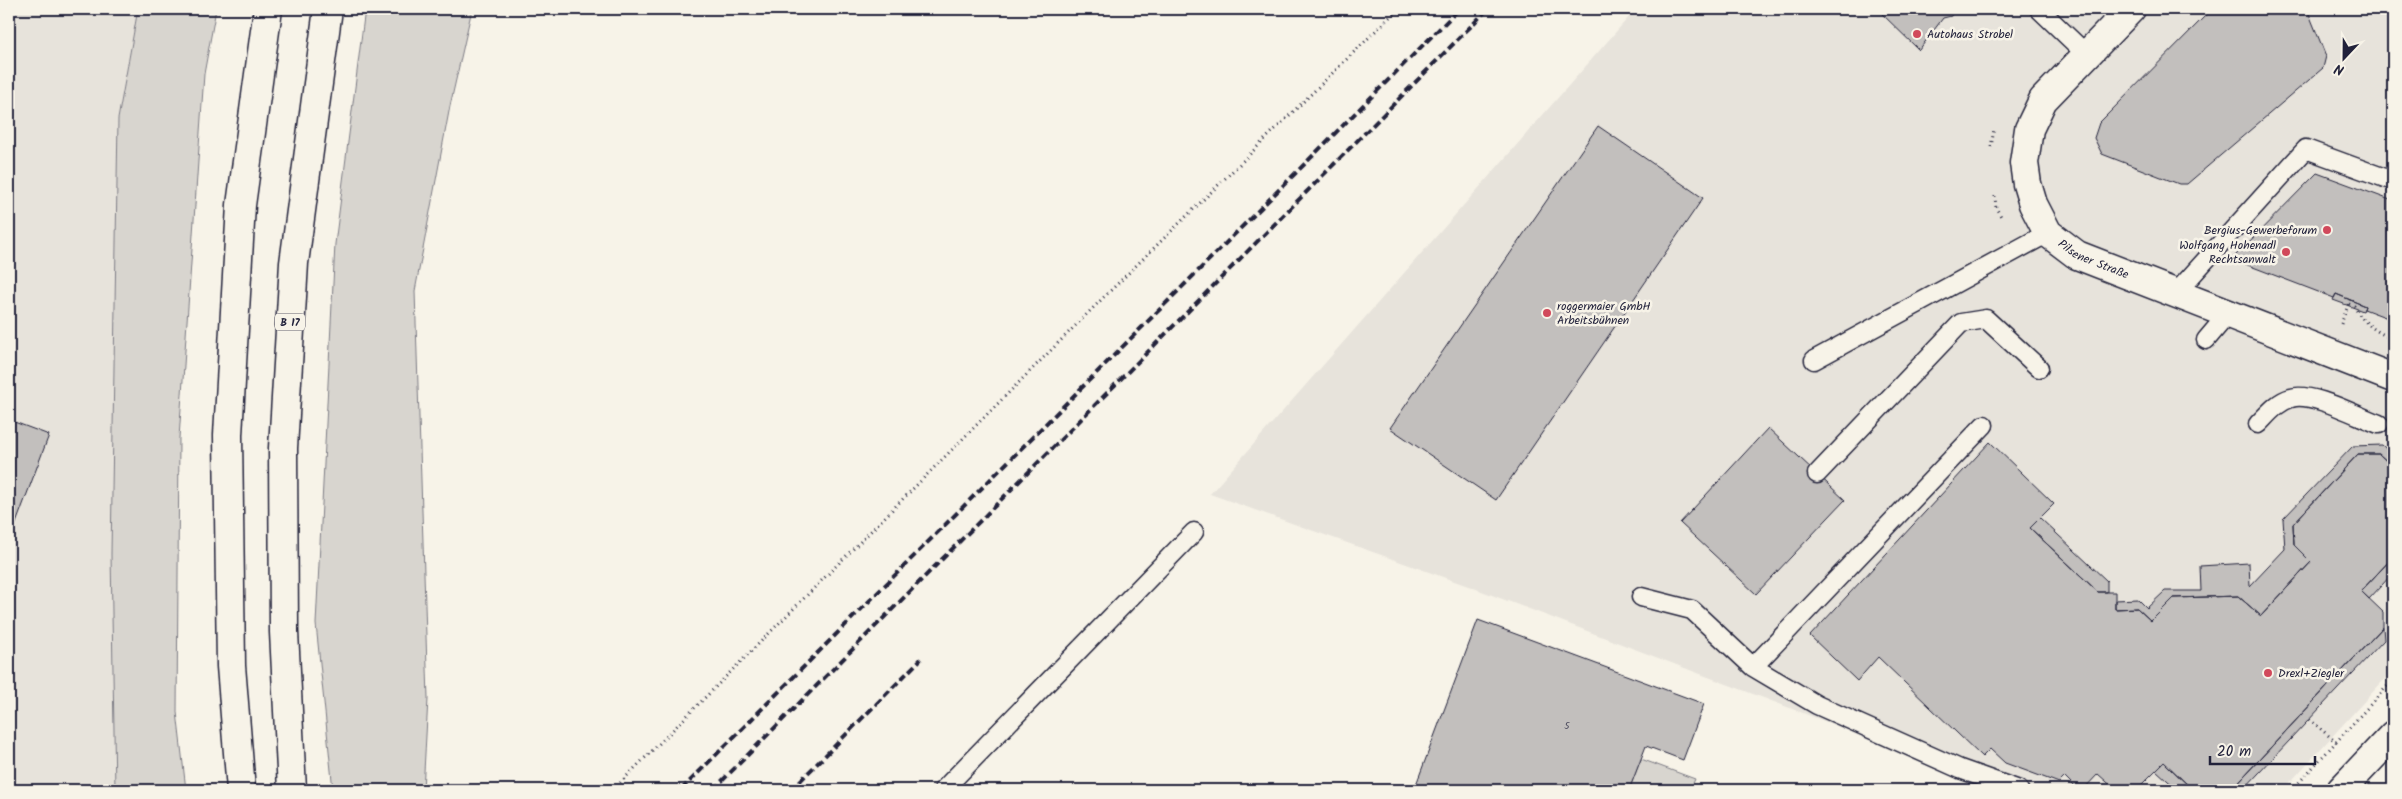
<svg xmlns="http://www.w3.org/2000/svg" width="2402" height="799" viewBox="0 0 2402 799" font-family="Kalam,sans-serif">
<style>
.built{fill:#e7e3db}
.green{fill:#d8d5cf;stroke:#7d7c85}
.building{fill:#c2bfbd;stroke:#22223b}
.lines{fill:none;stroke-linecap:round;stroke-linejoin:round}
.service-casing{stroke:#22223b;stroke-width:21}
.minor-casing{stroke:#22223b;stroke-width:31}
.tertiary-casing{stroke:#22223b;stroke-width:31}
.trunk-casing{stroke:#22223b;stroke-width:31}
.path{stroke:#22223b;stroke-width:3;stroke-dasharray:1 4;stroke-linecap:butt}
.service{stroke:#f7f3e8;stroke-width:18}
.minor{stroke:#f7f3e8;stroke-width:28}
.tertiary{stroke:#f7f3e8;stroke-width:28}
.trunk{stroke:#f7f3e8;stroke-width:28}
.rail{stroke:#22223b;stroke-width:4;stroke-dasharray:8 4;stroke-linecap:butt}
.poi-dot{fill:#d1495b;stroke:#f7f3e8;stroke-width:2}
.labels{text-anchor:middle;stroke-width:5;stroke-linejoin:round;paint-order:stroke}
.number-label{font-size:10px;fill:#4a495c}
.shield{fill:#f7f3e8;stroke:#62616f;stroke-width:1}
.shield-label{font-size:11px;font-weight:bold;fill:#22223b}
.poi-label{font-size:12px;fill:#22223b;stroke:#f7f3e8;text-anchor:start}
.street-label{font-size:12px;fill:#22223b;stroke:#f7f3e8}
</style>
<rect width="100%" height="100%" fill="#f7f3e8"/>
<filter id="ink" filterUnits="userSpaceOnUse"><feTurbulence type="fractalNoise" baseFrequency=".02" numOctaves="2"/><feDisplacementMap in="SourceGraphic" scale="10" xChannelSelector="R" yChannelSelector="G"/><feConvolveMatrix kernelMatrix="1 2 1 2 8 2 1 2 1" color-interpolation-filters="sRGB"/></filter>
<g filter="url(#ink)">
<path class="built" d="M9,9h129l-20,110 -7,435 4,236h-106z
M1636,9h757v661l-110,120h-277l-535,-203 -261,-93z"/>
<path class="green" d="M138,9h78l-12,65 -25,364 -2,274 9,78h-71l-4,-236 7,-435z
M365,9h107l-22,97 -35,185 13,408 -5,91h-90l-17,-166 19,-380z
M1641,759l54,20 -5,11h-61z"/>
<path class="building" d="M1877,9h78l-4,7 -8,2 -24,32z
M2212,9h95l19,47 -3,12 -136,116h-8l-77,-30 -8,-16 5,-15z
M1598,126l105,72 -207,302 -106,-72z
M2317,173l76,28v119l-29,-11 1,-3 -29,-12 -2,4 -102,-39z
M2336,294l29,12 -2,5 -30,-11z
M9,420l40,15 -40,107z
M1768,428l77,72 -89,94 -76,-71z
M1990,442l64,62 -24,24 68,64h17v17l22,-1 14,13 23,-23 64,-2 23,20 50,-54 -17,-17 -1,-21 65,-70h21l14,13v90l-32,34 22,21v15l-152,163h-38l-29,-28 -28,28h-20l-18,-16 -15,16h-5l-13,-13 -6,6 -54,-20 -15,-14 -8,8 -104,-100 -21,24 -47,-45z
M2382,445l11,10v12l-14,-13h-21l-65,70 1,21 17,17 -50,54 -23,-20 -64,2 -23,23 -14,-13 -22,1v-9l23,-1 9,9 18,-17h36l-1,-25 49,-3 1,23 35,-37 -2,-30 70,-73z
M2040,518l67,63v11h-9l-68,-64z
M2393,557v16l-24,26 -8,-8z
M1478,620l226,84 -21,56 -37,-14 -17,44h-215z
M2383,627l1,13 -141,150h-12z
M2164,762l29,28h-15l-22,-20z"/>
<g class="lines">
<g class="service-casing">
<path id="service" d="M2039,9l47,45
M2175,294l131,-145 87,32
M2206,340l22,-26
M1814,360l234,-127
M2258,424c10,-10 19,-22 33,-26 20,-7 68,19 88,26
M1984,425l-231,242 64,38 143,64 59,21
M1817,474l144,-151 25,-4 53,49
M1641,597l51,13 61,57
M943,790l251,-258"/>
</g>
<g class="minor-casing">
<g id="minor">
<path id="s1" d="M2131,9l-88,91 -14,29 -5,34 3,21 6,20 15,29 29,22 316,123"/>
</g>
</g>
<g class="tertiary-casing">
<path id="tertiary" d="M2341,790l52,-55"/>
</g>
<g class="trunk-casing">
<path id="trunk" d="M241,790l-10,-124 -3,-231 13,-230 27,-196
M292,790l-8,-158 -1,-184 11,-185 34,-254"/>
</g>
<path class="path" d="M1991,147l3,-18
M1995,196l1,12 6,10
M2349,304l5,2c9,17 22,26 39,33
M2341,324l9,-24
M2309,719l27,23
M613,790l491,-493 294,-288
M2292,790l101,-110"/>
<use href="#service" class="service"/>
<use href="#minor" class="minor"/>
<use href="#tertiary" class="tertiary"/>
<use href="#trunk" class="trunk"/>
<path class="rail" d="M681,790l778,-781
M713,790l775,-781
M791,790l130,-131"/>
</g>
</g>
<g class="poi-dot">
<circle cx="1917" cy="34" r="5"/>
<circle cx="2327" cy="230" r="5"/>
<circle cx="2286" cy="252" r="5"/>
<circle cx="1547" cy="313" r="5"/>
<circle cx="2268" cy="673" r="5"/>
</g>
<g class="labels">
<g class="number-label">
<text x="1567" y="729">5</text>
</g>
<rect class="shield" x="275" y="313.5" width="30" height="17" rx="4"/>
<g class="shield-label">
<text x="290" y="326">B 17</text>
</g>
<g class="poi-label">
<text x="1927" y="38">Autohaus Strobel</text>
<text x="2317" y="234" text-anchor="end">Bergius-Gewerbeforum</text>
<text x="2276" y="249" text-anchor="end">Wolfgang Hohenadl<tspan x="2276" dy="14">Rechtsanwalt</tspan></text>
<text x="1557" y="310">roggermaier GmbH<tspan x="1557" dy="14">Arbeitsbühnen</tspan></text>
<text x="2278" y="677">Drexl+Ziegler</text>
</g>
<g class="street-label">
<text dy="4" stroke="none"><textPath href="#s1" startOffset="321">Pilsener Straße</textPath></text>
</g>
</g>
<rect width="2402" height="799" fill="none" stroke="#f7f3e8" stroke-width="30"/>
<rect x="15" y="15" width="2372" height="769" fill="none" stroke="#22223b" stroke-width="2" filter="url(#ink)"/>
<g transform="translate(2344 58) rotate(202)" stroke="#f7f3e8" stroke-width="4" paint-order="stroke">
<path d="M0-4L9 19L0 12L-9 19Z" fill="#22223b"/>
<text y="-8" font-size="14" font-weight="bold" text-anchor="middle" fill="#22223b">N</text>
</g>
<path d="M2210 756v8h105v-8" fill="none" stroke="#22223b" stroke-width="2.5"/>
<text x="2217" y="756" font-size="15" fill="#22223b" stroke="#f7f3e8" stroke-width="4" paint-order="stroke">20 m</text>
</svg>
